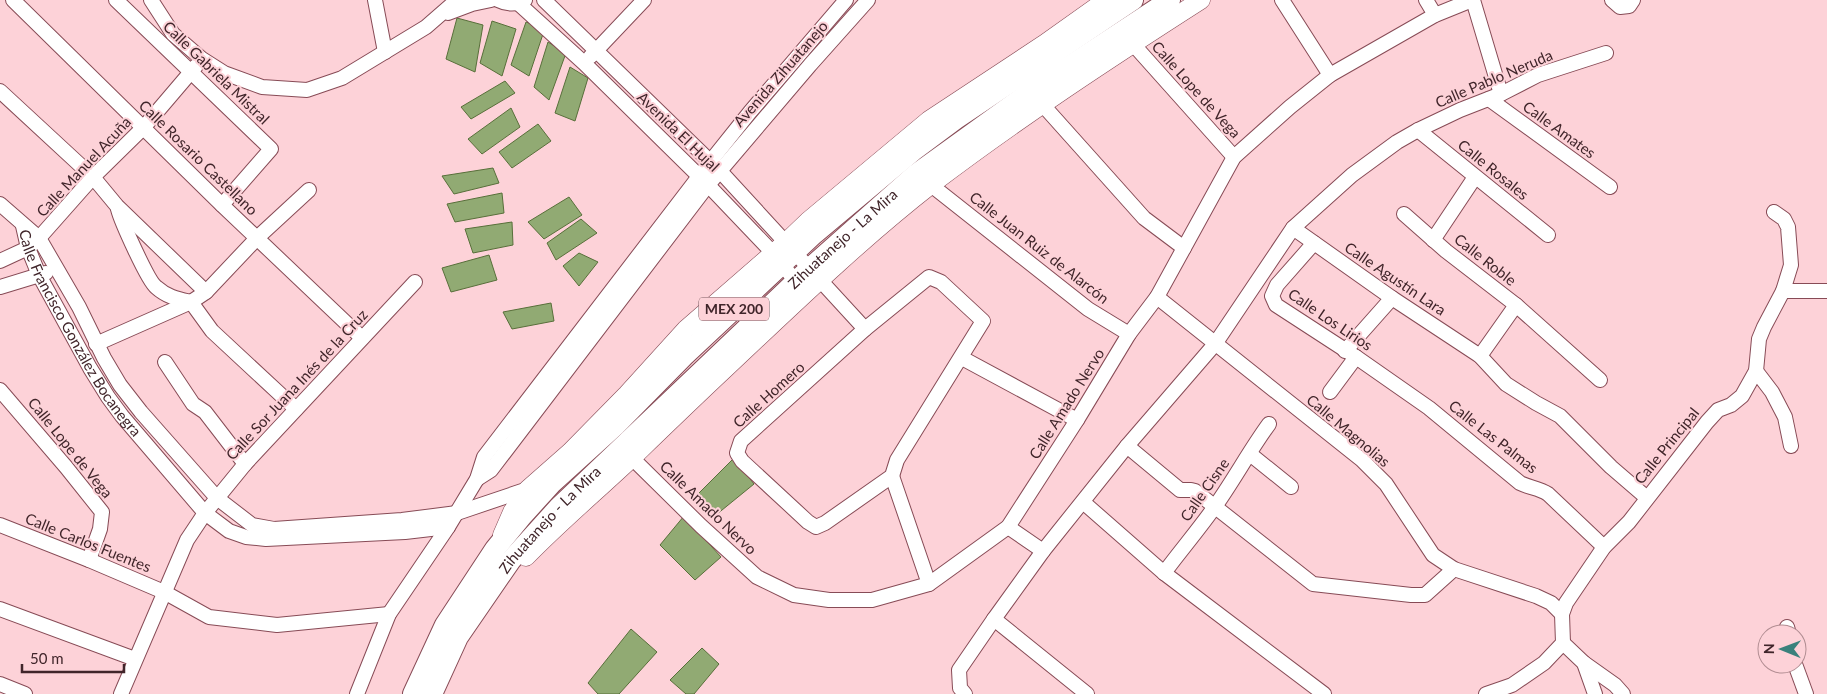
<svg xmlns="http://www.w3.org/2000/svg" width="1827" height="694" viewBox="0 0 1827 694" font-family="Lato,sans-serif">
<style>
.building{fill:#91aa73;stroke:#586f3a}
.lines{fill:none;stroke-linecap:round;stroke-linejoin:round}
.minor-casing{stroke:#874b56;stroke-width:16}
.major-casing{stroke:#874b56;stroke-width:19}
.highway-casing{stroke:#874b56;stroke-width:22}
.minor{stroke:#fff;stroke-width:14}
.major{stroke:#fff;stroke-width:18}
.highway{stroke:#fff;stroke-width:20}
.labels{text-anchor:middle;stroke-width:4;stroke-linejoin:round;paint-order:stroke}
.shield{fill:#fdd2d8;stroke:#79595e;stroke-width:1}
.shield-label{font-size:14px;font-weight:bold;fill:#40252a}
.street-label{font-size:15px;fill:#40252a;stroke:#fdd2d8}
</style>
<rect width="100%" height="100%" fill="#fdd2d8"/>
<path class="building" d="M457,18l26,7 -8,47 -29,-13z
M492,21l24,8 -14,47 -22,-13z
M526,22l19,6 -16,48 -18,-11z
M548,42l18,11 -17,47 -15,-13z
M570,67l18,11 -13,43 -20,-8z
M505,81l10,12 -44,26 -10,-12z
M511,108l9,19 -38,27 -14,-15z
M538,124l13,17 -39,27 -13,-16z
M493,168l6,15 -45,11 -12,-18z
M502,193l2,20 -49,9 -8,-18z
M569,197l13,18 -38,24 -16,-17z
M581,219l16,14 -41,27 -9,-17z
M512,222l1,23 -40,8 -8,-24z
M579,253l19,9 -19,24 -16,-20z
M489,255l8,25 -46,12 -9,-24z
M551,303l3,18 -42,8 -9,-17z
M734,458l20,26 -43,35 -18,-20z
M684,516l37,41 -26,23 -35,-35z
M631,629l26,23 -38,42h-21l-10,-11z
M702,648l17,16 -25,30h-8l-16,-14z"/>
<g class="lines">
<g class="minor-casing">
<g id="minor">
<path d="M13,0l209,205 140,133"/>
<path d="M116,0l155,149 -49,56"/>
<path d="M151,0l22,34 29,25 22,14 38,14 45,3 35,-12 84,-51 31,-27"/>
<path d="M375,0l10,52"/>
<path d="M498,0c10,5 18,5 27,0"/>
<path d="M544,0l176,171 145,158"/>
<path d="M1282,0l48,75"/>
<path d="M1426,0l9,15"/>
<path d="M1473,0l28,94"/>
<path d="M1612,0l8,7 9,-1 4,-6"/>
<path d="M518,3l66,60 124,122 65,68 28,35"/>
<path d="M448,13l24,-9 19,-4"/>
<path d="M1133,44l101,113"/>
<path d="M590,57l54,-57"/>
<path d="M0,91l93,86 24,29 89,86"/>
<path d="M1489,99l121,88"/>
<path d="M1042,104l102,114 40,30"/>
<path d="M1418,130l130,105"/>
<path d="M931,185l157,124 41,25"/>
<path d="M0,204l39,34 40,69 25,51 16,27 21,27 76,86 35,27 22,4 128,-9 55,-7 71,-24"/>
<path d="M118,209c3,12 30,72 38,78 11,10 22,12 35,15l21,29 84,78"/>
<path d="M1404,214l42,37 70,54 84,75"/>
<path id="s1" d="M23,226l5,22 11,27 51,93 18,29 14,19 83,97 24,18 17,6 20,2 139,-7 43,-5"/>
<path d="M1293,228l99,70 88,58 26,28 30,19 24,13 51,51 36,31"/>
<path d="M1433,240l42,-63"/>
<path d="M1314,243l-37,42 -5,11 4,9 80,52 73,51 91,75c10,5 19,5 28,11l56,53"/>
<path d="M0,261l28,-13 11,-10 54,-61 51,-50 52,-61"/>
<path d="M929,277l12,5 42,39 -86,139 -5,16 -67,47 -9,4 -8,-5 -66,-61 -5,-8 4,-12 124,-112z"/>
<path d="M0,287l46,-14"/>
<path d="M1783,291h44"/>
<path d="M1157,297l205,163 24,24 47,71 21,14 82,27 15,7 11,11"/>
<path d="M96,344l95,-42 15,-10 52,-55 51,-47"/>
<path d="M1345,351l47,-53"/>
<path d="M1480,356l36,-51"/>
<path d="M962,358l115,62"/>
<path d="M165,362l28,42 12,8 40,52"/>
<path d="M1756,371l16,21 13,25 6,29"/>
<path d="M0,390l66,77 36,45 -2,17 -11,31"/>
<path d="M1330,392l26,-35"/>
<path d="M1127,446l53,44h11l4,1 118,93 98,11h14l29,-26"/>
<path d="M1250,454l41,33"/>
<path d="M632,458l69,68 56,51 37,18 35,5h43l57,-16 79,-57 69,-107 52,-86 28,-37 77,-140 56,-50 40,-32 105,-60 37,-15"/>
<path d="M892,476l37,108"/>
<path d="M477,479l14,-9 217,-285 102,-120 58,-65"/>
<path d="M1083,502l81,71 160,121"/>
<path d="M0,525l89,35 75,32 45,25 68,8 112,-11"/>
<path d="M1008,527l35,24"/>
<path d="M1164,573c17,-23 36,-45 52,-68 19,-27 34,-55 53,-81"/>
<path d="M0,609l135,50"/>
<path d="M994,619l93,75"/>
<path d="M1787,627l2,7"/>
<path d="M1563,643l21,20 11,31"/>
<path d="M1584,663l31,22 8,9"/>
<path d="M1795,664l11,30"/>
<path d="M0,684l25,10"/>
<path d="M121,694l66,-154 18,-27 40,-49 170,-182"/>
<path d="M357,694l32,-80 59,-87 29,-48 7,-22 226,-295 40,-50 96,-112"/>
<path d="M965,694l-5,-6 -1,-18 35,-51 49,-68 84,-105 88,-102 78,-116 59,-53 45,-33 21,-12 42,-20 41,-16 37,-19 68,-22"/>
<path d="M1486,694l26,-9 32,-22 19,-20 -1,-29 4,-11 38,-56 25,-25 78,-100 11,-12 13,-5 11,-9 14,-25 3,-32 5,-12 19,-36 8,-26 -3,-38 -4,-8 -10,-7"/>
</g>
</g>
<g class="major-casing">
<path id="major" d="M502,535l10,-23 16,-23 42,-37 57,-58 59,-65 100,-87 22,-21 121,-101 115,-76 62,-44
M526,557c34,-35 71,-66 107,-100 30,-29 61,-59 92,-88 67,-63 134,-128 207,-185 87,-66 177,-125 269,-184"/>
</g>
<g class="highway-casing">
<g id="highway">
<path d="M413,694l32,-69 50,-76 28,-34 29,-32 64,-58 68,-69 130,-122 99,-83 43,-32 177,-119"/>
<path id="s2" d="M432,694l26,-57 53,-77 48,-53 251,-239 106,-94 118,-85 136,-89"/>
</g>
</g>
<use href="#minor" class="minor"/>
<use href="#major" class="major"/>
<use href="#highway" class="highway"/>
</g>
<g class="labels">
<rect class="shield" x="699" y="297.5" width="70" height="23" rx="4"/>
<g class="shield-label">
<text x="734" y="314">MEX 200</text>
</g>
<g class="street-label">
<text transform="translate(216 73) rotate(44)" y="5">Calle Gabriela Mistral</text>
<text transform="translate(781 74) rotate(-49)" y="5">Avenida Zihuatanejo</text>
<text transform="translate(1494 79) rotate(-23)" y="5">Calle Pablo Neruda</text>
<text transform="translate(1196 90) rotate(48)" y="5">Calle Lope de Vega</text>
<text transform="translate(1559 130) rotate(36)" y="5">Calle Amates</text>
<text transform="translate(678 132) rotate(44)" y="5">Avenida El Hujal</text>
<text transform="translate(198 158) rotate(44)" y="5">Calle Rosario Castellano</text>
<text transform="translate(84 167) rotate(-47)" y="5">Calle Manuel Acuña</text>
<text transform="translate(1493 170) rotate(39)" y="5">Calle Rosales</text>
<text dy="5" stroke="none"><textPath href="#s2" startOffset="618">Zihuatanejo - La Mira</textPath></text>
<text transform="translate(1039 248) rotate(38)" y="5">Calle Juan Ruiz de Alarcón</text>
<text transform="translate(1485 260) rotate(38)" y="5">Calle Roble</text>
<text transform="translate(1395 279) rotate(34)" y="5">Calle Agustín Lara</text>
<text transform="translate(1330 320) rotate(34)" y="5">Calle Los Lirios</text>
<text dy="5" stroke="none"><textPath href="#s1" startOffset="122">Calle Francisco González Bocanegra</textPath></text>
<text transform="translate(297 385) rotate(-47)" y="5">Calle Sor Juana Inés de la Cruz</text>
<text transform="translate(769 395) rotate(-42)" y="5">Calle Homero</text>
<text transform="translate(1067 404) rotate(-58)" y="5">Calle Amado Nervo</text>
<text transform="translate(1348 431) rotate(40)" y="5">Calle Magnolias</text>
<text transform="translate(1493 437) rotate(38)" y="5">Calle Las Palmas</text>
<text transform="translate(1667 446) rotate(-51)" y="5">Calle Principal</text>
<text transform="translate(70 448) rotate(51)" y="5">Calle Lope de Vega</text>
<text transform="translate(1205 490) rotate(-55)" y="5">Calle Cisne</text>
<text transform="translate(708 508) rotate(44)" y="5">Calle Amado Nervo</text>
<text dy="5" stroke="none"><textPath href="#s2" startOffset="212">Zihuatanejo - La Mira</textPath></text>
<text transform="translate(88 543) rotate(22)" y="5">Calle Carlos Fuentes</text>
</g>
</g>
<g transform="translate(1782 649) rotate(271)"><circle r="24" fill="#fdd2d8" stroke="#b18d92"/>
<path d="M0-4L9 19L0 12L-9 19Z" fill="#3a817c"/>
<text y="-8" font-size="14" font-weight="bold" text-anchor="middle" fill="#40252a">N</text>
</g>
<path d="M22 664v8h102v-8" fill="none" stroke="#40252a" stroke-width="2.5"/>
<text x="30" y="664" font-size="15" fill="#40252a" stroke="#fdd2d8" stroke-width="4" paint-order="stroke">50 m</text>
</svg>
